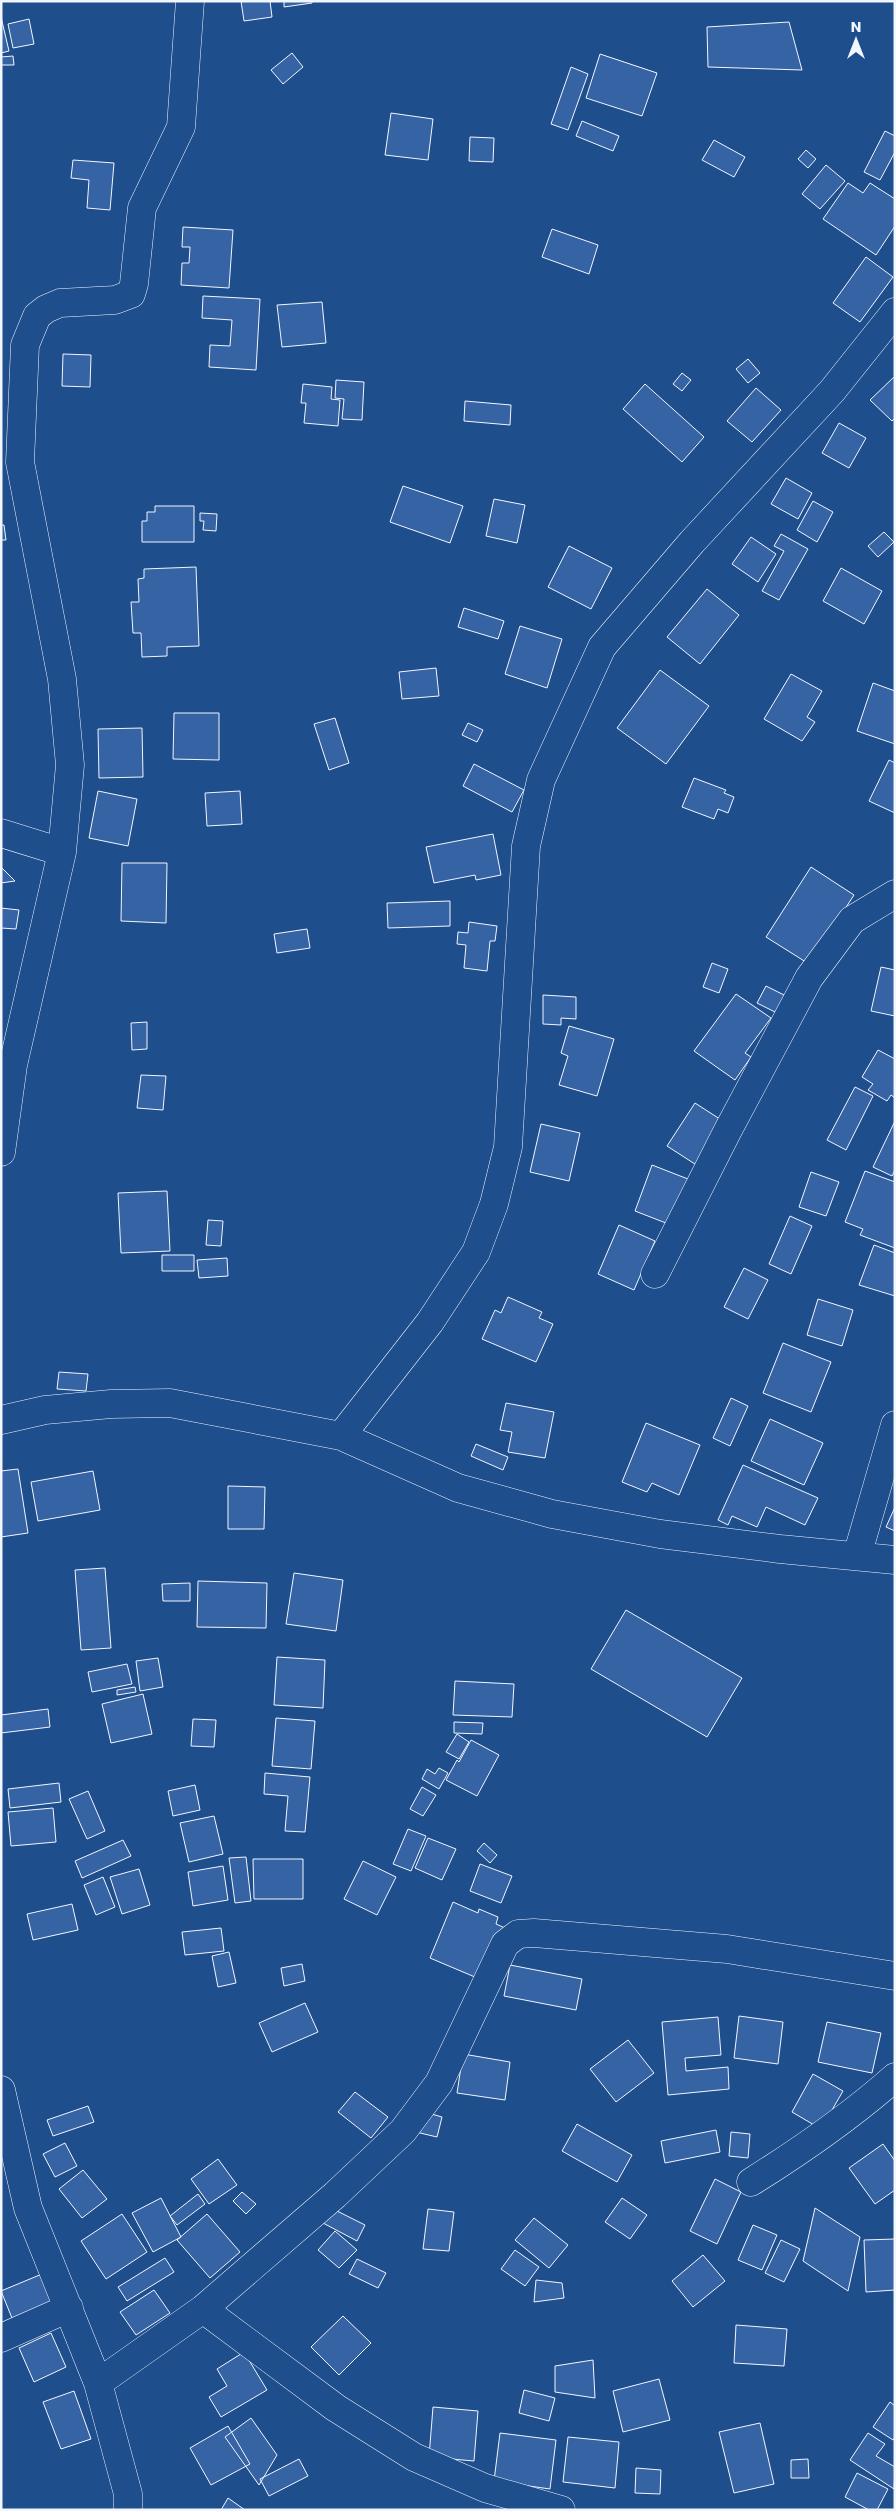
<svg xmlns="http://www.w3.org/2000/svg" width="896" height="2511" viewBox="0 0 896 2511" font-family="Poppins,sans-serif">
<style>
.building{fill:#3563a3;stroke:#f2f6ff}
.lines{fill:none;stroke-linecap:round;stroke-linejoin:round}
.minor-casing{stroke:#f2f6ff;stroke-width:29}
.minor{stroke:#1f4e8c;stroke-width:28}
</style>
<rect width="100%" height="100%" fill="#1f4e8c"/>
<path class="building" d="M241,1h29l2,16 -28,4z
M284,1h28v2l-28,4z
M1,17l8,34 -8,2z
M29,19l5,25 -21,4 -5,-24z
M789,22l13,48 -94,-3 -1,-40z
M292,53l11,14 -20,17 -12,-14z
M600,54l57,19 -15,43 -56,-18z
M13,56l1,9h-13v-8z
M571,67l17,7 -20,56 -17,-6z
M391,113l42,6 -5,41 -43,-5z
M582,121l37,15 -6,15 -37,-15z
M885,131l10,5v16l-15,28 -16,-8z
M470,137l24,1 -1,24 -24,-1z
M714,140l31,17 -11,20 -32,-17z
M806,150l10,9 -8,9 -10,-9z
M73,160l41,3 -4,47 -23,-2 2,-28 -18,-2z
M826,165l19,16 -25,28 -18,-15z
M848,183l15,10 7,-10 25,16v27l-19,29 -53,-36z
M183,227l50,3 -4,58 -48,-3 1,-22h7l1,-16h-8z
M552,229l46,16 -9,29 -47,-17z
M866,257l27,20 -33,45 -27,-19z
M203,296l57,3 -4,71 -47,-3 1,-22 20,1 2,-26 -30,-2z
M322,302l4,41 -44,4 -5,-42z
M63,354l28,1 -1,32 -28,-1z
M748,359l12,14 -12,10 -12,-14z
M682,373l9,7 -9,11 -9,-7z
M895,376v42l-3,3 -22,-21z
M336,380l28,2 -2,38 -20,-1 2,-20 -9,-1z
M303,384l29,3 -1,12 9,1 -2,26 -34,-3 2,-20h-5z
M645,384l59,53 -22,25 -59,-53z
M756,388l25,22 -29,32 -25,-21z
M465,401l46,4 -1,20 -46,-4z
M839,423l27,15 -17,30 -27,-15z
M786,478l26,15 -14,26 -27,-15z
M403,486l60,20 -13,37 -60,-21z
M494,499l31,6 -8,38 -31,-7z
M813,501l20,11 -16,30 -20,-12z
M155,506h39v36h-52v-21h5v-9h8z
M200,513l17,1 -1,17 -13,-1 1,-9h-4z
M1,525h3l2,15h-5z
M884,532l10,10 -16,15 -10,-11z
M781,534l27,15 -29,51 -17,-9 22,-40 -10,-5z
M751,537l25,17 -18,28 -26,-18z
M569,546l43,22 -21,41 -43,-22z
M196,567l3,79 -32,1v9l-25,1 -1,-24h-8l-2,-31h8l-1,-23 6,-1v-9z
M841,568l41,23 -18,33 -41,-23z
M707,589l32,26 -39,49 -33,-27z
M464,608l40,13 -6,18 -40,-12z
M520,626l42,13 -15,49 -42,-14z
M436,668l3,28 -37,3 -3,-27z
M660,670l49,36 -43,58 -49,-36z
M791,674l31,17 -15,26 8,5 -13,19 -38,-22z
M873,683l22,8v53l-38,-13z
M174,713h45v47l-46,-1z
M335,718l14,45 -20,7 -15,-46z
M468,723l15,7 -6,12 -15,-7z
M142,728l1,49 -44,1 -1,-49z
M889,760l6,3v50l-26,-12z
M474,764l50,26 -12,22 -49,-26z
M694,778l32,12 -2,3 10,4 -6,16 -10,-4 -4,10 -32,-12z
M98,791l39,8 -9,47 -39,-8z
M240,791l2,33 -35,2 -2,-33z
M493,834l8,41 -25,5 -1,-5 -41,8 -8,-36z
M122,863h45l-1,60 -45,-2z
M1,867l14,14 -14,2z
M811,867l43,28 -45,69 -43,-27z
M450,901v25l-62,2 -1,-25z
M1,908l18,2 -3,19 -15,-1z
M469,922l28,4 -2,15h-5l-3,30 -23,-3 2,-23 -9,-1 1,-12 10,1z
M307,929l3,19 -33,5 -3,-19z
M712,963l16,6 -9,24 -16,-6z
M881,967l14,3v46l-24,-5z
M766,986l28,14 -9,17 -28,-14z
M736,994l35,24 -26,35 6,4 -16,23 -41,-29z
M543,995l33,2v22l-15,-1v7l-18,-1z
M147,1022v27l-15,1 -1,-27z
M569,1026l45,13 -17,57 -38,-11 9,-29 -7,-3z
M878,1050l17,9v39l-4,-3 -4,6 -19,-11 5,-6 -11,-7z
M141,1075l25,1 -3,34 -26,-2z
M855,1087l18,9 -27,54 -19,-10z
M695,1103l31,20 -28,43 -31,-20z
M895,1121v49l-3,6 -19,-9z
M541,1124l39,9 -11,48 -39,-9z
M652,1165l36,14 -17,46 -36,-14z
M865,1171l30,11v66l-35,-13 3,-6 -18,-7z
M811,1172l28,10 -13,34 -27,-9z
M167,1191l3,60 -49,2 -3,-60z
M790,1216l22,10 -21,48 -22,-10z
M208,1220l15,1 -2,25 -15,-1z
M619,1225l36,16 -21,49 -36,-16z
M874,1245l21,8v43l-36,-11z
M162,1255h32v16h-32z
M227,1258l1,18 -29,2 -2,-18z
M744,1268l24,12 -20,39 -24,-12z
M508,1297l34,15 -3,6 14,6 -17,38 -54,-23 13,-29 6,3z
M818,1299l35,11 -11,36 -35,-11z
M783,1343l48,19 -20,50 -48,-19z
M59,1372l29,2 -2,17 -29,-2z
M731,1398l17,8 -18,40 -17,-8z
M506,1403l48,9 -9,46 -37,-6 4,-20 -12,-2z
M770,1419l53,24 -19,42 -53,-24z
M646,1423l54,22 -21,50 -27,-12 -5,9 -25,-10z
M476,1444l32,13 -5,13 -32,-14z
M743,1465l75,33 -13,27 -39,-18 -9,20 -25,-11 -4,9 -10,-5z
M18,1469l10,64 -27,4v-66z
M93,1471l7,39 -62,11 -7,-39z
M228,1486l37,1 -1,42h-36z
M895,1507v24l-9,-4z
M105,1568l6,80 -30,2 -6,-80z
M294,1573l49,7 -7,51 -50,-7z
M198,1581l69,2 -1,45 -69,-1z
M190,1583v18h-27l-1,-17z
M626,1610l116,68 -35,59 -116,-68z
M277,1657l48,3 -2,48 -49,-3z
M158,1658l5,29 -23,4 -4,-30z
M127,1664l5,20 -40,8 -4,-20z
M455,1681l59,3 -2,33 -59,-2z
M135,1687l1,5 -19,3v-5z
M143,1694l9,40 -41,9 -9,-39z
M48,1709l2,18 -49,6v-18z
M276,1718l39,3 -4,48 -39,-3z
M193,1719l23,1 -2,27 -23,-1z
M454,1722l29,1 -1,11 -28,-1z
M457,1734l12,8 -10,17 -13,-7z
M471,1740l28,15 -22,41 -31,-16 11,-20 2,2z
M439,1768l9,5 -9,16 -17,-10 5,-10 8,5z
M265,1773l45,4 -5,55 -20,-1 3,-35 -24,-2z
M59,1783l2,19 -51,6 -2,-19z
M195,1785l5,25 -27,6 -5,-25z
M422,1787l14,8 -13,21 -13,-7z
M88,1791l17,40 -18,8 -18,-40z
M53,1808l3,34 -45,4 -3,-34z
M214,1816l9,38 -34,8 -9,-39z
M408,1829l18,7 -15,35 -18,-7z
M428,1838l28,11 -14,31 -27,-12z
M123,1840l8,16 -49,22 -7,-17z
M484,1843l13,12 -7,8 -13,-12z
M246,1857l5,44 -16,2 -6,-45z
M253,1859h50v40h-49z
M363,1861l33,16 -19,38 -33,-16z
M480,1864l32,12 -11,27 -31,-12z
M223,1866l5,34 -35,6 -5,-34z
M139,1869l11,36 -28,9 -12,-37z
M103,1877l12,30 -19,8 -12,-30z
M453,1902l25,11 1,-4 19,8 -2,7 9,4 -23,52 -52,-22z
M72,1904l6,26 -45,10 -6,-26z
M221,1928l3,23 -39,4 -3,-23z
M229,1952l7,31 -18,4 -6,-31z
M302,1964l3,17 -21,5 -3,-18z
M510,1965l72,14 -6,31 -72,-14z
M305,2003l13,29 -46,20 -13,-29z
M739,2016l44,6 -5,42 -44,-6z
M718,2017l3,38 -36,3 1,13 42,-4 1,22 -61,6 -6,-73z
M827,2022l54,11 -9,40 -54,-11z
M628,2040l26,33 -38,29 -26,-33z
M463,2054l47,8 -5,38 -48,-7z
M813,2074l30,17 -22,38 -29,-17z
M355,2092l33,25 -17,21 -33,-26z
M88,2106l6,16 -41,14 -6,-16z
M421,2111l21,6 -5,20 -21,-5z
M577,2124l55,31 -15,27 -55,-31z
M716,2130l4,22 -55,11 -4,-22z
M731,2132l19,2 -2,24 -19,-2z
M65,2143l12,23 -22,11 -12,-23z
M883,2144l12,17v29l-20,14 -26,-36z
M218,2159l19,26 -28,19 -18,-25z
M83,2170l24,29 -25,19 -23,-29z
M715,2179l26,13 -24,52 -27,-13z
M242,2192l14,12 -10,10 -13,-13z
M198,2194l7,10 -28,21 -7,-9z
M161,2198l20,39 -28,15 -21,-39z
M622,2198l25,17 -17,24 -25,-17z
M331,2208l34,17 -8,16 -34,-18z
M815,2208l45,29 -12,54 -45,-30z
M428,2209l26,3 -5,39 -26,-2z
M122,2214l25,38 -41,27 -25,-38z
M207,2214l33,38 -30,26 -33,-38z
M534,2218l34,27 -19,23 -34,-28z
M753,2225l24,10 -15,35 -24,-10z
M335,2231l22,19 -18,18 -21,-18z
M895,2239v51l-29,2 -2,-52z
M781,2240l19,9 -16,33 -19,-9z
M515,2250l24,17 -14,19 -24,-17z
M703,2255l22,26 -32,26 -21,-26z
M165,2258l9,14 -47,29 -9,-14z
M357,2259l29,14 -8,15 -29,-14z
M42,2274l13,32 -41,17 -13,-32z
M536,2280l26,3 2,15 -30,4z
M154,2290l16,23 -34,22 -16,-23z
M343,2316l28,27 -32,32 -28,-28z
M736,2325l51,4 -3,37 -50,-3z
M51,2333l15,34 -32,15 -15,-34z
M244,2352l23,38 -46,27 -12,-20 18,-11 -10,-17z
M593,2360l2,38 -40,-6v-26z
M659,2379l11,41 -47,12 -10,-41z
M524,2390l31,8 -6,23 -30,-8z
M74,2391l17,48 -30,10 -18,-47z
M890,2402l5,4v31l-2,3 -20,-13z
M433,2407l45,4 -4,50 -45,-4z
M251,2418l26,37 -18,30 -34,-48z
M760,2423l14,61 -40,9 -15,-61z
M228,2426l22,38 -39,21 -21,-37z
M500,2433l56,7 -6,49 -56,-8z
M868,2433l17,11 -9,12 19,11 -1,22 -44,-29z
M568,2437l51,5 -4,46 -52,-6z
M299,2459l9,17 -39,20 -9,-17z
M808,2459l1,19h-18v-18z
M636,2468l25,2 -1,24 -25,-1z
M857,2473l31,16 -11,21h-8l-24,-13z
M228,2498l17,12h-24z"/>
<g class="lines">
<g class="minor-casing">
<path id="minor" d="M1,833l61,19
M1,1152l12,-87 49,-213 8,-87 -8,-86 -42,-217 5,-117 12,-29 9,-7 14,-6 55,-3 16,-6 3,-10 8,-76 39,-81 9,-126
M655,1274l72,-142 82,-154 43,-58 43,-26
M1,1420l44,-10 66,-6 59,-1 171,33 117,52 94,26 108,20 120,15 115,11
M341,1436l89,-114 46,-70 18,-48 14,-57 18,-301 15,-66 61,-133 90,-105 140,-151 63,-79
M857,1556l38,-131
M1,2090l27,118 70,175 30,111v16
M751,2182c51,-32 99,-65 144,-105
M203,2309l133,99 78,49 71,31 76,22
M1,2338l68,-30
M98,2383l105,-74 132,-114 68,-64 36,-48 66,-139 13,-10 16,-1 193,16 168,27"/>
</g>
<use href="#minor" class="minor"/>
</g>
<rect width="896" height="2511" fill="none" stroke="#f2f6ff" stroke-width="5"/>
<g transform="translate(856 40)" stroke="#1f4e8c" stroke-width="4" paint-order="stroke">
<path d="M0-4L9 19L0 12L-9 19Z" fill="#f2f6ff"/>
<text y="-8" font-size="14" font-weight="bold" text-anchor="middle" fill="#f2f6ff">N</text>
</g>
</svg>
